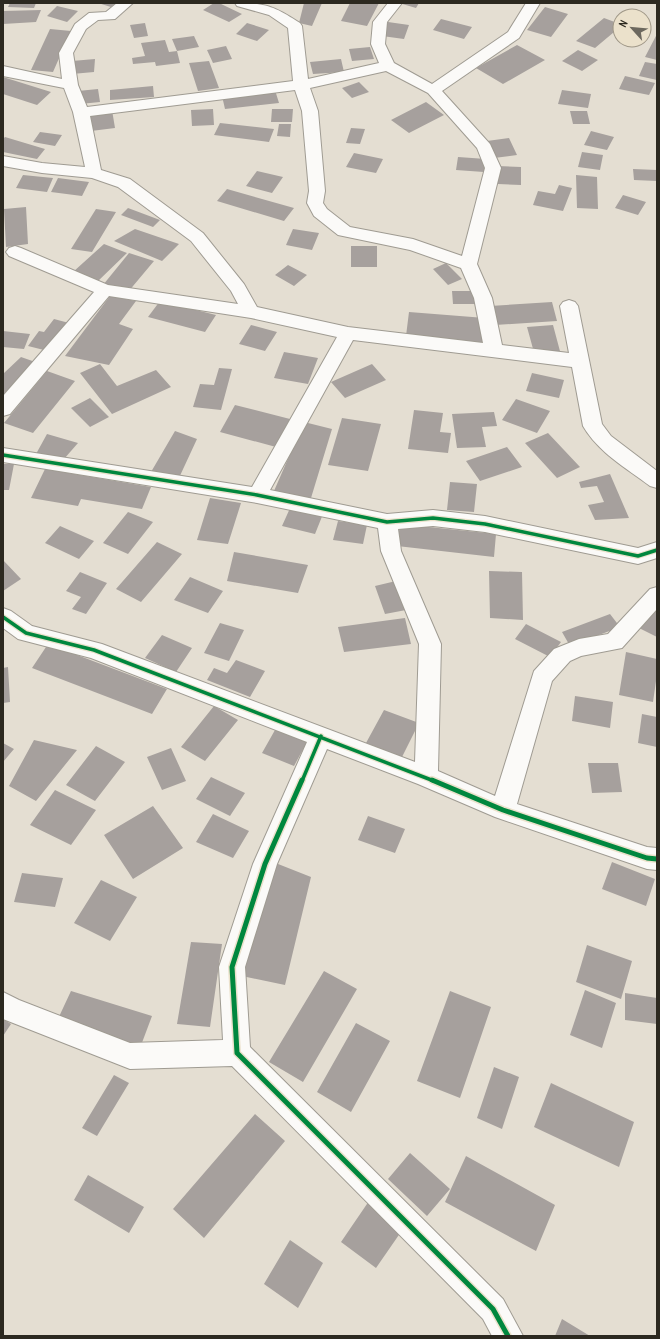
<svg xmlns="http://www.w3.org/2000/svg" width="660" height="1339" viewBox="0 0 660 1339" font-family="'PT Sans Narrow',sans-serif">
<style>
.building{fill:#a6a09d}
.lines{fill:none;stroke-linecap:round;stroke-linejoin:round}
.minor-casing{stroke:#9f9b92;stroke-width:2}
.minor{fill:#fbfaf8;fill-rule:evenodd}
.cycleway-far1-casing{stroke:#ebe1cb;stroke-width:6}
.cycleway-casing{stroke:#ebe1cb;stroke-width:8}
.cycleway-far1{stroke:#00873e;stroke-width:3.5}
.cycleway{stroke:#00873e;stroke-width:5}
</style>
<rect width="100%" height="100%" fill="#e4ded2"/>
<path class="building" d="M10,3h26l-2,5 -26,-1z
M98,3h18l-5,4z
M214,3h5l23,11 -13,8 -26,-12z
M304,3h18l-10,23 -13,-3z
M350,3h29l-12,23 -26,-5z
M399,3h20l-3,5z
M57,6l21,5 -11,11 -20,-6z
M545,7l23,7 -17,23 -24,-7z
M41,10l-5,12 -33,2v-13z
M604,18l16,6v3l-25,21 -19,-7z
M441,19l31,8 -8,12 -31,-9z
M388,22l21,3 -5,14 -22,-3z
M145,23l3,13 -14,2 -4,-13z
M247,23l22,7 -12,11 -21,-7z
M50,29l21,2 -18,41 -22,-2z
M657,34v26l-12,-3z
M194,36l5,11 -22,4 -5,-12z
M165,40l4,12 8,-1 3,12 -24,3 -1,-4 -22,2 -1,-6 13,-2 -4,-13z
M517,45l28,15 -42,24 -27,-16z
M226,46l6,13 -19,4 -6,-13z
M370,47l4,12 -22,2 -3,-12z
M578,50l20,10 -16,11 -20,-10z
M95,59l-1,13 -22,2v-13z
M341,59l3,13 -31,2 -3,-12z
M209,61l10,27 -21,3 -9,-28z
M645,62l12,2v16l-18,-4z
M625,76l30,7 -6,12 -30,-6z
M3,77l48,15 -14,13 -34,-11z
M359,82l10,10 -17,6 -10,-10z
M153,86l1,11 -44,3v-10z
M98,89l2,13 -20,2 -2,-13z
M275,90l4,13 -54,6 -3,-13z
M562,90l29,4 -3,14 -30,-4z
M426,102l18,13 -35,18 -18,-13z
M213,109l1,16 -22,1 -1,-16z
M272,109h21l-1,13h-21z
M112,110l3,18 -24,3 -3,-18z
M570,111h17l3,13h-17z
M220,123l54,6 -5,13 -55,-7z
M279,124h12l-1,13 -13,-1z
M351,128l14,1 -5,15 -14,-1z
M591,131l23,6 -7,13 -23,-5z
M40,132l22,3 -7,11 -22,-4z
M5,137l40,12 -8,10 -34,-7v-13z
M509,138l8,17 -23,3 -7,-17z
M582,152l21,3 -3,15 -22,-3z
M354,153l29,6 -7,14 -30,-6z
M458,157l28,2 -2,13 -28,-2z
M497,166l24,1v18l-23,-1z
M633,169l24,1v11l-23,-1z
M257,171l26,6 -11,16 -26,-7z
M23,175l30,3 -6,14 -31,-4z
M576,175l21,2 1,32 -21,-1z
M58,178l31,4 -7,14 -31,-4z
M559,185l13,3 -9,23 -30,-6 5,-14 17,3z
M227,189l67,19 -10,13 -67,-20z
M623,195l23,7 -8,13 -23,-7z
M26,207l2,37 -22,3 -2,-38z
M128,208l32,12 -7,7 -32,-12z
M96,209l20,3 -24,40 -21,-3z
M135,229l44,15 -17,17 -48,-20z
M293,229l26,4 -7,17 -26,-5z
M104,244l23,9 -30,29 -24,-10z
M351,246h26v21h-26z
M129,253l25,8 -26,31 -25,-7z
M446,263l16,16 -14,6 -15,-16z
M288,265l19,10 -13,11 -19,-11z
M452,291h26l2,13h-27z
M110,296l26,5 -17,23 14,5 -24,36 -44,-9z
M160,301l56,14 -11,17 -57,-15z
M552,302l5,19 -62,4 -5,-19z
M409,312l76,6 -3,25 -76,-7z
M54,319l15,4 -21,28 -20,-5 11,-15 5,1z
M251,325l26,7 -12,19 -26,-7z
M553,325l8,30 -26,1 -8,-29z
M3,331l27,3 -6,15 -21,-2z
M284,352l34,6 -10,26 -34,-6z
M21,357l20,7 -31,35 -7,-4v-21z
M100,364l17,22 39,-16 15,17 -59,27 -32,-41z
M372,364l14,16 -41,18 -14,-16z
M219,368l13,1 -11,41 -28,-3 7,-23 14,1z
M47,371l28,10 -42,52 -29,-10z
M532,373l32,7 -5,18 -33,-7z
M90,398l19,19 -19,10 -19,-19z
M516,399l34,12 -13,22 -35,-13z
M235,405l55,14 -14,28 -56,-15z
M414,410l29,3 -3,19 11,1 -3,20 -40,-4z
M494,412l3,14 -15,1 4,20 -29,1 -5,-34z
M342,418l39,6 -13,47 -40,-6z
M304,422l28,7 -21,69 -37,-7z
M175,431l22,8 -19,41 -27,-8z
M548,433l32,34 -23,11 -32,-35z
M47,434l31,9 -14,16 -28,-5z
M507,447l15,20 -42,14 -14,-20z
M3,464h11l-5,26h-6z
M45,469l106,18 -9,22 -61,-10 -3,7 -47,-8z
M610,474l19,44 -34,2 -7,-15 16,-3 -7,-16 -16,2 -2,-6z
M450,482l27,2 -3,28 -27,-2z
M210,498l31,5 -13,41 -31,-4z
M291,506l32,8 -8,20 -33,-8z
M128,512l25,10 -25,32 -25,-11z
M338,521l29,4 -4,19 -30,-4z
M400,524l96,10 -2,23 -97,-11z
M60,526l34,15 -15,18 -34,-16z
M157,542l25,12 -41,48 -25,-13z
M234,552l74,13 -10,28 -71,-12z
M3,560l18,19 -18,12z
M489,571l33,1 1,48 -33,-2z
M80,572l27,11 -21,31 -14,-5 9,-12 -15,-6z
M190,577l33,14 -15,22 -34,-13z
M396,581l10,29 -21,4 -10,-28z
M657,604v33l-24,-12z
M610,614l10,13 -50,19 -8,-14z
M405,618l6,26 -67,8 -6,-25z
M220,623l24,7 -15,31 -25,-8z
M526,624l35,18 -11,15 -35,-18z
M162,635l30,13 -16,24 -31,-14z
M48,644l119,45 -15,25 -120,-46z
M626,652l31,7v15l-4,28 -34,-7z
M236,660l29,11 -15,26 -43,-17 7,-12 13,5z
M8,667l2,35 -7,1v-35z
M575,696l38,6 -3,26 -38,-7z
M214,706l24,14 -33,41 -24,-14z
M384,710l35,13 -17,34 -36,-14z
M642,714l15,3v30l-19,-4z
M275,730l32,12 -13,24 -32,-13z
M34,740l43,10 -41,51 -27,-15z
M3,743l11,6 -11,13z
M96,746l29,16 -30,39 -29,-16z
M171,748l15,33 -24,9 -15,-33z
M588,763h30l4,29 -30,1z
M211,777l34,16 -15,23 -34,-17z
M55,790l41,20 -25,35 -41,-20z
M153,806l30,42 -50,31 -29,-44z
M213,814l36,17 -16,27 -37,-16z
M368,816l37,13 -10,24 -37,-13z
M273,862l38,15 -26,108 -43,-9z
M612,862l43,17 -9,27 -44,-17z
M22,873l41,5 -8,29 -41,-5z
M101,880l36,17 -27,44 -36,-18z
M191,942l31,2 -12,83 -33,-3z
M587,945l45,16 -11,38 -45,-17z
M324,971l33,18 -54,93 -34,-20z
M585,990l31,13 -14,45 -32,-13z
M71,991l81,25 -12,32 -83,-27z
M450,991l41,16 -31,91 -43,-17z
M625,993l32,5v26l-32,-4z
M3,1019l8,5 -8,12z
M356,1023l34,18 -39,71 -34,-20z
M494,1067l25,10 -17,52 -25,-11z
M114,1075l15,8 -32,53 -15,-8z
M551,1083l83,39 -15,45 -85,-40z
M255,1114l30,27 -81,97 -31,-29z
M410,1153l40,36 -23,27 -39,-37z
M466,1156l89,49 -19,46 -91,-49z
M88,1175l56,32 -15,26 -55,-33z
M369,1201l34,28 -27,39 -35,-26z
M290,1240l33,23 -25,45 -34,-24z
M562,1319l28,17h-35z"/>
<g class="lines">
<g class="minor-casing">
<path id="minor" d="M117,3h16l-18,16 -17,1 -12,9 -13,24 5,32 9,22 206,-26 -5,-53 -19,-13 -32,-9 -2,-3c31,0 39,3 65,20l2,3 6,53 71,-16 -8,-19 2,-22 15,-19h14l-15,19 -2,22 9,19 38,21 76,-52 18,-29h14l-21,35 -77,53 48,53 11,24 -24,96 15,34 10,47 67,8 -9,-47 3,-4 6,-2 6,2 3,4 24,118 9,12 46,35v17l-7,-2c-24,-18 -52,-34 -67,-60l-11,-59 -219,-27 -83,150 117,24 46,-4 52,6 153,32 19,-6v16l-19,6 -153,-32 -52,-6 -35,3 3,22 40,93 -3,127 57,25 39,-125 20,-22 25,-10 29,-5 42,-45 7,-2v22l-35,39 -41,8 -11,5 -18,20 -35,123 130,43 10,1v22l-10,-1 -152,-52 -77,-33 -91,-35 -50,115 -32,103 5,80 253,252 20,37h-31l-9,-17 -251,-253 -102,3 -127,-50v-27l16,8 111,43 93,-3 -4,-73 34,-103 54,-122 -216,-84 -73,-19 -15,-11v-20l8,3 21,15 70,18 313,118 4,-118 -38,-93 -3,-23 -121,-25 -254,-41v-14l249,39 85,-150 -86,-19 -142,-22 -99,118 -7,2v-20l91,-104 -85,-36 -3,-4 3,-4 6,-2 6,2 87,37 130,19 -7,-13 -40,-50 -73,-54 -26,-9 -50,-5 -39,-7v-10l39,7 43,4 -12,-55 -9,-24 -61,-12v-10l59,13 -3,-26 16,-29 14,-11 17,-1zM386,71l42,22 49,55 8,20 -23,88 -49,-17 -63,-12 -23,-18 -4,-6 2,-12 -7,-80 -8,-23zM295,90l7,21 7,80 -2,12 7,13 24,19 72,15 51,18 13,30 9,45 -135,-16 -91,-20 -13,-23 -41,-51 -73,-54 -29,-9 -11,-54z"/>
</g>
<use href="#minor" class="minor"/>
<g class="cycleway-far1-casing">
<path id="cycleway-far1" d="M3,455l254,40 130,27 46,-4 52,6 153,32 19,-6
M3,617l23,16 68,17 340,131
M302,781l19,-45"/>
</g>
<g class="cycleway-casing">
<path id="cycleway" d="M302,780l-37,84 -33,103 5,86 256,256 15,27
M432,780l71,30 144,48 10,1"/>
</g>
<use href="#cycleway-far1" class="cycleway-far1"/>
<use href="#cycleway" class="cycleway"/>
</g>
<rect width="660" height="1339" fill="none" stroke="#2c2920" stroke-width="8"/>
<g transform="translate(632 28) rotate(297)"><circle r="19" fill="#ebe1cb" stroke="#9f9787"/>
<path d="M0-3L7 15L0 10L-7 15Z" fill="#6c685e"/>
<text y="-6" font-size="11" font-weight="bold" text-anchor="middle" fill="#2c2920">N</text>
</g>
</svg>
